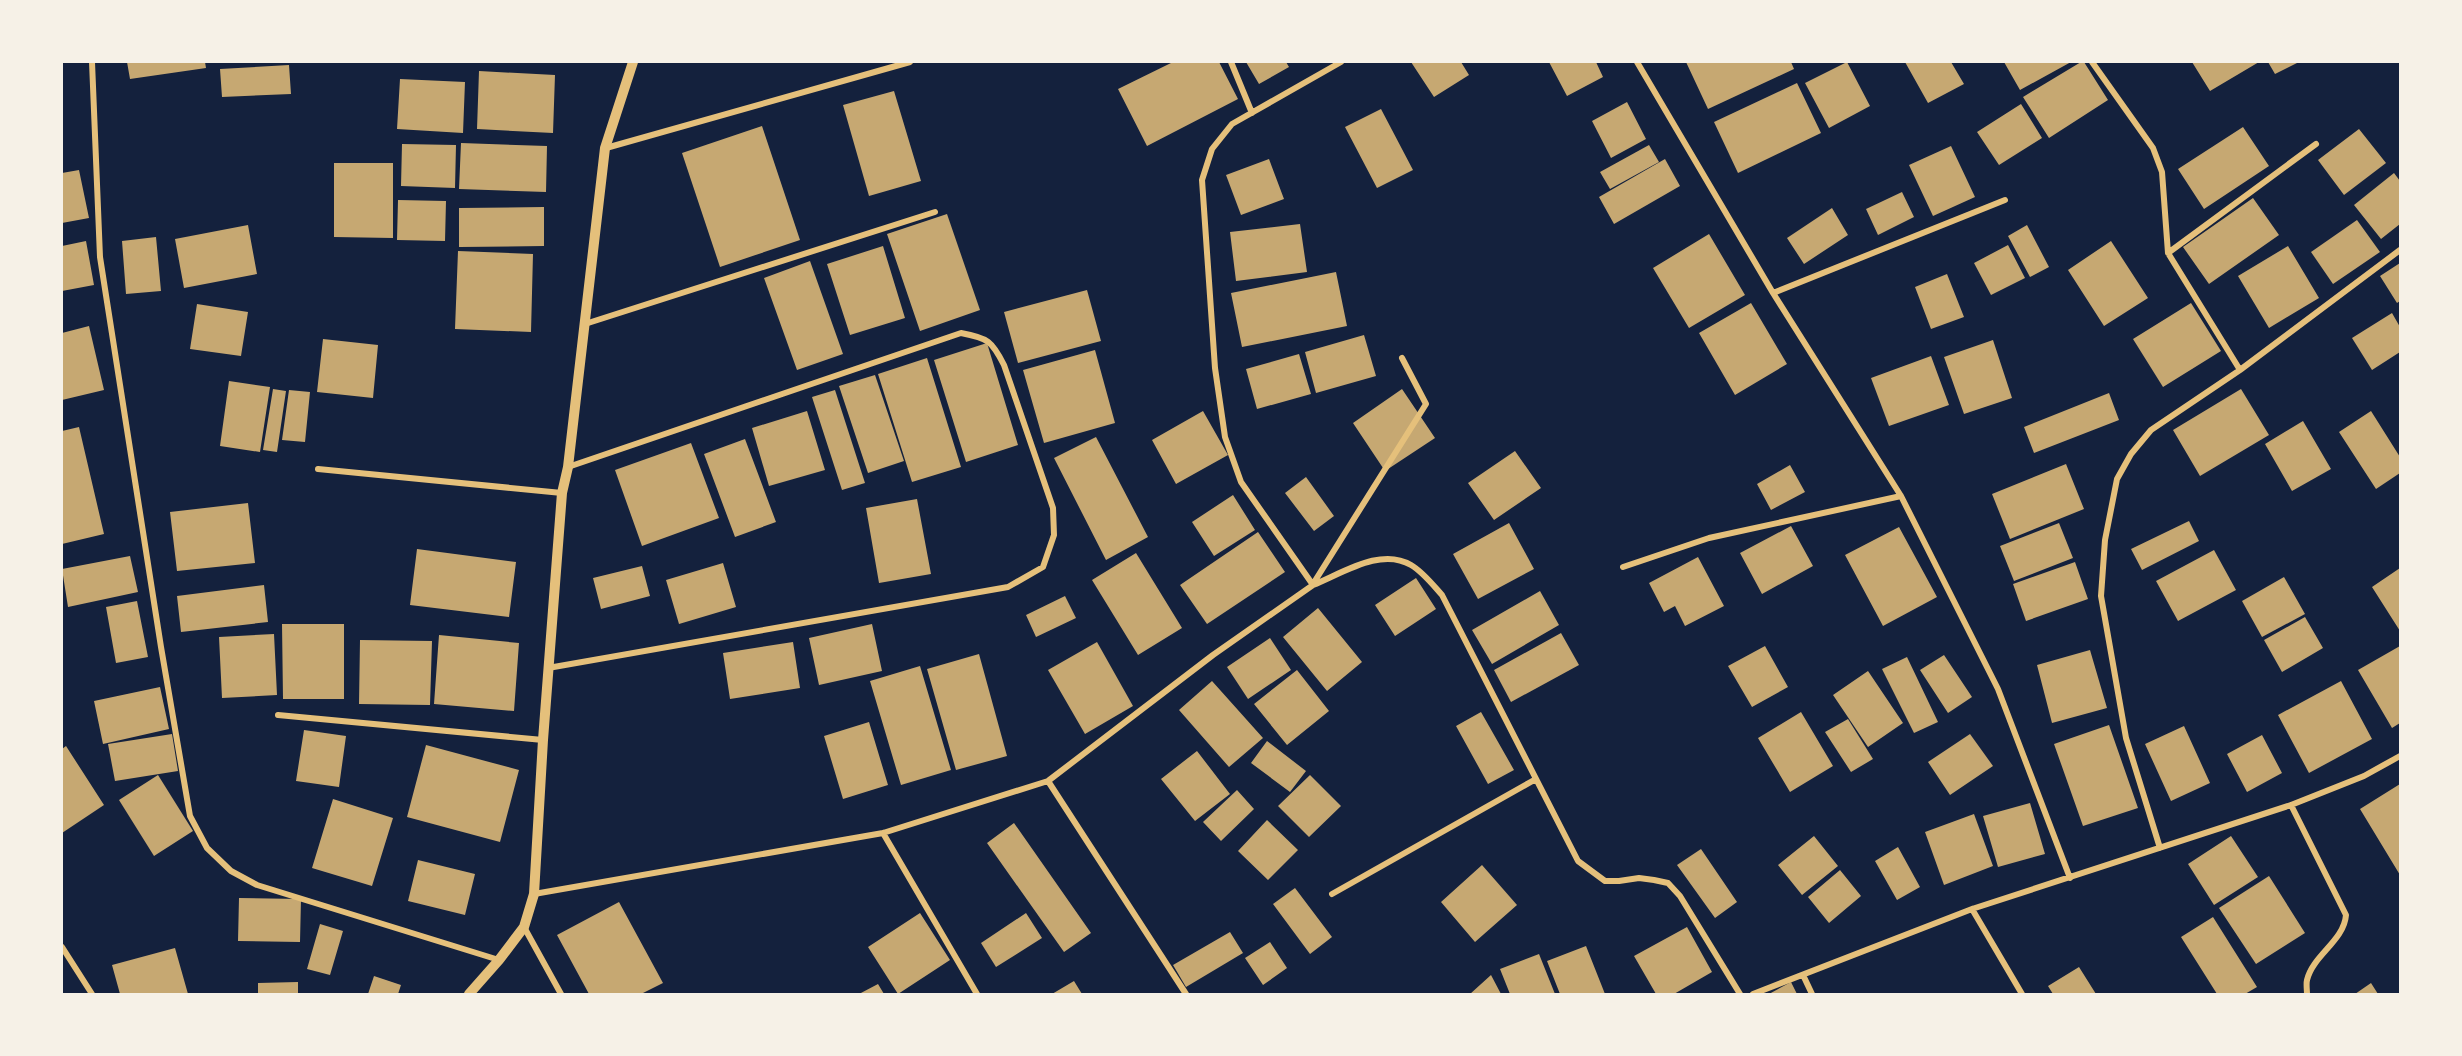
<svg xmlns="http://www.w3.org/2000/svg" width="2462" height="1056" viewBox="0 0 2462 1056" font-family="'Public Sans',sans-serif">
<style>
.building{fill:#c6a872}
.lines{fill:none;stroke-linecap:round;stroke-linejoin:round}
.minor{stroke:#e5c07b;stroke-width:6}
.tertiary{stroke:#e5c07b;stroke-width:10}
</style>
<rect width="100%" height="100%" fill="#14213d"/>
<path class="building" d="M127,62h78l1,6 -76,11z
M1173,62h46l19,37 -91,47 -29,-57z
M1246,62h40l3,5 -30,17z
M1411,62h50l8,13 -35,22z
M1549,62h47l7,15 -36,19z
M1686,62h105l3,7 -86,40z
M1847,62l23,44 -41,22 -24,-45z
M1905,62h46l13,22 -36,19z
M2004,62h67l-51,28z
M2081,62h3l24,38 -59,38 -26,-41z
M2192,62h67l-49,29z
M2268,62h31l-24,12z
M289,65l2,29 -69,3 -2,-28z
M479,71l76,4 -2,58 -76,-4z
M400,79l65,3 -2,51 -66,-4z
M1797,83l24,50 -83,40 -24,-51z
M894,91l27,90 -52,15 -26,-91z
M1627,102l19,37 -35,19 -19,-37z
M2021,104l21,34 -43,27 -22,-33z
M1381,109l32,61 -36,18 -32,-61z
M762,126l38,114 -80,27 -38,-114z
M2243,127l26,39 -65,43 -26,-40z
M2359,129l27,34 -42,32 -26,-35z
M461,143l86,3 -1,46 -87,-3z
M402,144l54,1 -1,43 -54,-2z
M1649,145l10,17 -49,27 -10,-17z
M1951,146l24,51 -42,19 -24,-51z
M1269,159l15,40 -43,16 -15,-40z
M1665,159l15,27 -66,38 -15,-27z
M334,163h59v75l-59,-1z
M79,170l10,48 -27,5v-50z
M2394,173l6,8v43l-19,15 -27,-34z
M1902,192l12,25 -36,18 -12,-26z
M2253,198l26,37 -70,49 -26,-37z
M398,200l48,1 -1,40 -48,-1z
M544,207v39l-85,1v-39z
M1832,208l16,27 -44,29 -17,-26z
M947,214l33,96 -60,21 -33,-97z
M2357,220l23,32 -47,32 -22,-32z
M1300,224l7,48 -71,9 -6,-49z
M248,225l9,49 -73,14 -9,-49z
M2027,225l22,42 -19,10 -22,-41z
M1709,234l36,61 -56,33 -36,-60z
M156,237l5,54 -35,3 -4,-53z
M86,241l8,44 -32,6v-45z
M2111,241l37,57 -44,28 -36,-56z
M2008,245l17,33 -34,17 -17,-32z
M883,246l22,72 -55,17 -23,-71z
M2288,246l31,52 -50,30 -31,-52z
M458,251l75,3 -2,78 -76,-3z
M810,261l33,93 -46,16 -33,-92z
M2400,263v38l-3,2 -17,-27z
M1336,272l11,54 -105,21 -11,-54z
M1947,274l17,43 -33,12 -16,-42z
M1087,290l14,51 -83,22 -14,-51z
M1751,303l36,61 -52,31 -36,-62z
M2191,303l30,48 -58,36 -30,-48z
M197,304l51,8 -7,44 -51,-7z
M2392,313l8,14v25l-28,18 -20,-32z
M89,326l15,64 -42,10v-67z
M1364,335l12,41 -60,17 -11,-41z
M323,339l55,6 -5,53 -56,-6z
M1993,340l19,58 -48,16 -20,-57z
M987,343l31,102 -52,17 -32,-102z
M1095,350l20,73 -71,20 -21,-73z
M1299,354l12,40 -54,15 -11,-40z
M1931,356l18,49 -60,21 -18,-48z
M927,358l34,109 -49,15 -34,-108z
M875,375l29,86 -36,12 -29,-87z
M229,381l41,6 -10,65 -40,-6z
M273,389l13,2 -9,61 -14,-2z
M1402,389l33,49 -50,33 -32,-48z
M2241,389l28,46 -69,41 -27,-46z
M289,390l21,2 -5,50 -23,-2z
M835,390l30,93 -23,7 -30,-93z
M2109,393l10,27 -85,33 -10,-26z
M807,411l18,59 -56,16 -17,-58z
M1203,411l25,44 -52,29 -24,-44z
M2371,411l29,46v16l-24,16 -37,-57z
M2303,421l28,48 -39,22 -27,-47z
M79,427l25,107 -42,10v-113z
M1096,437l52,100 -42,23 -52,-102z
M745,439l31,83 -41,15 -31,-83z
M691,443l28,75 -77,28 -27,-76z
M1515,451l26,37 -47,32 -26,-37z
M2066,464l18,45 -74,30 -18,-45z
M1790,465l15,27 -34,18 -14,-26z
M1306,477l28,39 -20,15 -29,-38z
M1233,495l22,35 -41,26 -22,-34z
M917,499l14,75 -52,9 -13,-75z
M248,503l7,60 -78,8 -7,-59z
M2189,521l10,20 -57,29 -11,-21z
M1509,523l25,46 -56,30 -25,-45z
M2059,523l14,35 -59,23 -14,-35z
M1791,526l22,40 -51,28 -22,-41z
M1899,527l38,70 -54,29 -38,-71z
M1258,532l27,40 -78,52 -27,-39z
M417,549l99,13 -7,55 -99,-12z
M2214,550l22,40 -58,31 -22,-40z
M1136,553l46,75 -44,27 -46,-75z
M130,556l8,36 -70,15 -6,-38z
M1698,557l26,49 -39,20 -10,-20 -11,6 -15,-29z
M2075,562l13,37 -62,22 -13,-37z
M723,563l13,44 -57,17 -13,-44z
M642,566l8,30 -49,13 -8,-31z
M2400,568v63l-28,-44z
M2284,577l21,37 -43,23 -20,-36z
M1416,578l20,31 -41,27 -20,-31z
M264,585l4,37 -87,10 -4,-36z
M1540,591l19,34 -67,39 -20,-34z
M1065,596l11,22 -40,19 -10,-22z
M137,601l11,56 -32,6 -10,-56z
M1318,608l44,54 -35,29 -44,-54z
M2305,617l18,31 -41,24 -18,-32z
M282,624h62v75h-61z
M872,624l10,47 -63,14 -10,-47z
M1561,633l18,32 -68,37 -17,-32z
M274,634l3,61 -55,3 -3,-61z
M439,635l80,8 -5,68 -80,-7z
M1270,638l21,32 -43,29 -21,-32z
M360,640l72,1 -2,64 -71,-1z
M793,642l7,46 -70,11 -7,-46z
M1097,642l36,64 -48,28 -37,-64z
M1765,646l23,41 -36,20 -24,-41z
M2400,646v77l-8,5 -34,-58z
M2090,650l17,58 -55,15 -15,-58z
M979,654l28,102 -51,14 -29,-101z
M1944,655l28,42 -24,16 -28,-43z
M1907,657l31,65 -24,11 -32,-64z
M920,666l31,104 -50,15 -31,-104z
M1297,670l32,41 -42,34 -33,-41z
M1868,671l35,52 -35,24 -35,-52z
M1212,681l51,57 -34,29 -50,-57z
M2341,681l31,58 -63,34 -31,-58z
M160,687l9,42 -66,15 -9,-43z
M1481,712l33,58 -26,14 -32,-58z
M1801,712l32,54 -43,26 -32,-54z
M1848,719l25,40 -22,13 -26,-40z
M869,722l19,63 -45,14 -19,-63z
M2109,725l29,83 -55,18 -29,-82z
M2184,726l26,57 -39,18 -26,-57z
M304,730l42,6 -7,51 -43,-6z
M172,734l6,37 -63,10 -7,-37z
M1970,734l23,32 -43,29 -22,-33z
M2262,735l20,38 -35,19 -20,-38z
M1267,741l39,30 -16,21 -39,-29z
M426,745l93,25 -19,72 -93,-25z
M66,746l38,59 -42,28v-84z
M1197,751l33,43 -35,27 -34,-42z
M158,775l35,56 -39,25 -35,-56z
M1310,775l31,31 -32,31 -31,-31z
M2400,784v91l-40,-66z
M1237,790l17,19 -33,32 -18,-19z
M333,799l60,19 -21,68 -60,-18z
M2030,803l15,51 -47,13 -15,-51z
M1974,814l19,52 -49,19 -19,-53z
M1267,820l31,30 -30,30 -30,-29z
M1014,823l77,110 -27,19 -77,-109z
M1814,836l24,30 -36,29 -24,-30z
M2231,836l27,41 -44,28 -26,-41z
M1898,847l22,40 -23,13 -22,-39z
M1701,849l36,53 -22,16 -38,-53z
M418,860l57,14 -10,41 -57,-14z
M1482,865l35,40 -42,37 -34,-40z
M1840,870l21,26 -32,27 -21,-26z
M2269,876l36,57 -49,31 -37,-56z
M1295,888l37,49 -22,17 -37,-50z
M239,898l62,1 -1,43 -62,-1z
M619,902l44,81 -22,11h-52l-32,-59z
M920,913l30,47 -52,34 -30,-47z
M1026,913l16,25 -46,29 -15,-24z
M2213,917l44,70 -12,7h-28l-36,-57z
M320,924l23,7 -13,44 -23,-6z
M1687,927l25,45 -38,22h-18l-22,-38z
M1230,932l13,21 -57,34 -13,-22z
M1270,942l17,26 -24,17 -18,-27z
M1586,946l19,48h-45l-13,-33z
M175,948l13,46h-68l-8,-29z
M1539,954l16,40h-45l-10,-25z
M2079,967l17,27h-43l-5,-8z
M1491,975l10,19h-31z
M374,976l27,9 -3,9h-30z
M1074,981l8,13h-30z
M298,982v12h-40v-11z
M1791,982l6,12h-28z
M2371,983l7,11h-23z
M878,984l6,10h-25z"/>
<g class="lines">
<path class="minor" d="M92,62l8,195 61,390 29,169 17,32 24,23 26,14 242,75
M1231,62l21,51
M1637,62l136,231 128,203 97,193 72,189
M2092,62l61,86 9,24 6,81
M606,148l304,-86
M1773,293l232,-93
M585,324l350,-112
M2240,370l160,-120
M318,469l244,24
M1623,567l86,-29 192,-42
M1313,584l113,-180 -24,-46
M1313,585c30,-12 68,-38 98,-20 12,7 22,20 31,30l136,266 27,20h14l20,-3 15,2 14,3 12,13 60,98
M548,668l460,-81 35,-20 11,-32 -1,-27 -49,-143c-12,-24 -16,-27 -43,-32l-393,134
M278,715l265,25
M1048,781l138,213
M2291,805l55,110c-2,26 -33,40 -39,65 -1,4 0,10 0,14
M883,833l94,161
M2160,848l-34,-110 -25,-142 4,-56 12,-61 14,-25 20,-24 89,-60 -72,-117 148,-109
M534,894l349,-61 165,-52 165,-126 100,-70 -72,-103 -16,-45 -10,-69 -13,-188 10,-31 20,-25 109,-62
M1332,894l204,-115
M1972,909l50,85
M524,927l37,67
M62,947l30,47
M1803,975l9,19
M1753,994l219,-85 319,-104 73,-29 36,-20"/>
<path class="tertiary" d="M469,994l30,-34 25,-33 10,-33 9,-154 19,-247 6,-26 37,-319 28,-86"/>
</g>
<rect width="2462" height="1056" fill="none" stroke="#f6f1e7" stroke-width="126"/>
</svg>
